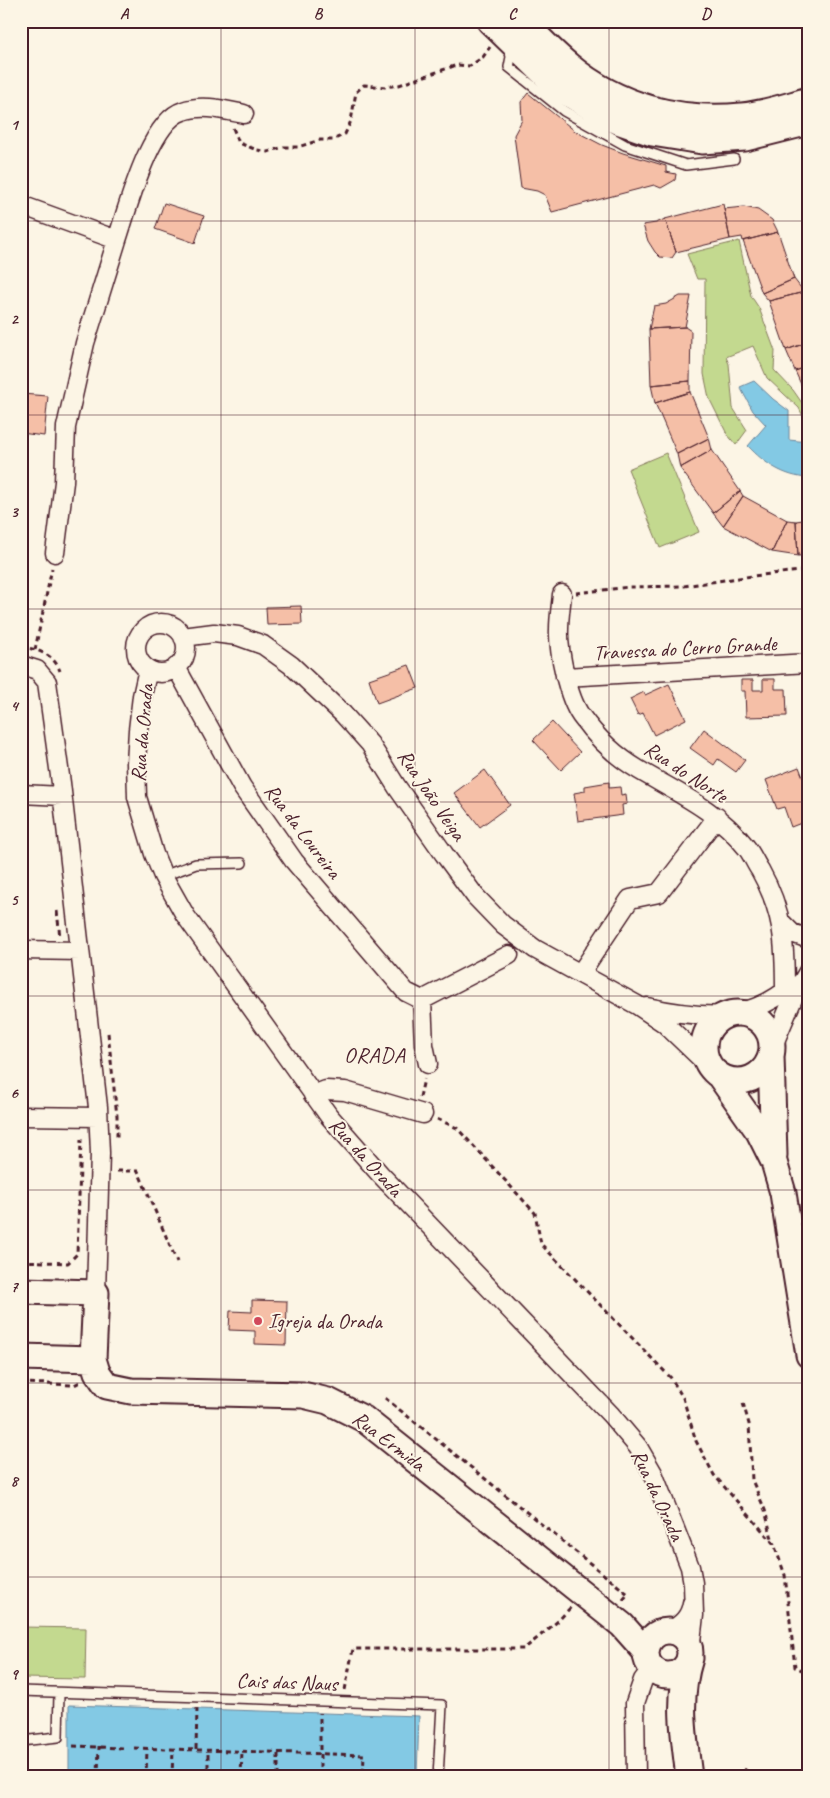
<svg xmlns="http://www.w3.org/2000/svg" width="830" height="1798" viewBox="0 0 830 1798" font-family="Caveat,sans-serif">
<style>
.green{fill:#c3d98f;stroke:#867c5d}
.water{fill:#83c9e4;stroke:#6c859a}
.building{fill:#f5bfa7;stroke:#4a1f2b}
.lines{fill:none;stroke-linecap:round;stroke-linejoin:round}
.lane-casing{stroke:#4a1f2b;stroke-width:12}
.street-casing{stroke:#4a1f2b;stroke-width:21}
.secondary-casing{stroke:#4a1f2b;stroke-width:29}
.path{stroke:#4a1f2b;stroke-width:3;stroke-dasharray:5 4;stroke-linecap:butt}
.lane{stroke:#fcf5e5;stroke-width:9}
.street{stroke:#fcf5e5;stroke-width:18}
.secondary{stroke:#fcf5e5;stroke-width:25}
.grid{fill:none;stroke:#4a1f2b;stroke-width:1;stroke-opacity:0.55}
.poi-dot{fill:#d1495b;stroke:#fcf5e5;stroke-width:2}
.labels{text-anchor:middle;stroke-width:4;stroke-linejoin:round;paint-order:stroke}
.street-label{font-size:21px;fill:#4a1f2b;stroke:#fcf5e5}
.poi-label{font-size:21px;fill:#4a1f2b;stroke:#fcf5e5;text-anchor:start}
.neighbourhood-label{font-size:22px;letter-spacing:1px;fill:#4a1f2b;stroke:#fcf5e5}
.neatline{fill:none;stroke:#4a1f2b;stroke-width:2}
.grid-label{font-size:16px;text-anchor:middle;font-weight:bold;fill:#4a1f2b}
</style>
<rect width="100%" height="100%" fill="#fcf5e5"/>
<filter id="ink" filterUnits="userSpaceOnUse"><feTurbulence type="fractalNoise" baseFrequency=".02" numOctaves="2"/><feDisplacementMap in="SourceGraphic" scale="10" xChannelSelector="R" yChannelSelector="G"/><feConvolveMatrix kernelMatrix="1 2 1 2 8 2 1 2 1" color-interpolation-filters="sRGB"/></filter>
<g filter="url(#ink)">
<path class="green" d="M739,241l12,55 8,12 16,43 -1,19 19,20 16,23v12l-2,-1 -8,-16 -32,-30 -14,-32 -27,11 3,7 4,44 14,22 -11,15 -9,-11 -18,-36 -5,-24 1,-95h-8l-10,-25z
M666,453l33,79 -39,16 -32,-79z
M21,1627l65,1 -1,51 -64,-1z"/>
<path class="water" d="M754,381l19,18 16,12v29l19,2 1,36c-25,-1 -45,-15 -61,-32l18,-21 -13,-14 -13,-24z
M69,1705l350,11 -2,61h-348z"/>
<path class="building" d="M528,93l47,38 27,14 21,8 43,13v6l10,2 -1,6 -14,8 -7,-3 -102,27 -7,-17 -8,-4 -16,-3 -7,-53 8,-15 -1,-18z
M164,203l40,13 -9,27 -40,-14z
M723,204l7,35 -54,13 -11,-33z
M744,207l14,3 14,10 6,12 -35,9 -1,-4 -12,2 -6,-30z
M665,219l11,33 -4,6 -12,-1 -5,-5 -7,-11 -5,-16 13,-2z
M778,232l16,47 -32,14 -19,-52z
M794,279l10,13 -35,9 -7,-8z
M804,292l5,14v36l-23,8 -17,-49z
M680,296h11l-6,31 -36,2 5,-23 12,-2z
M685,327l6,4 -1,50 -39,4 -2,-56z
M809,342v24l-14,5 -9,-21z
M809,366v36l-14,-31z
M690,381v11l-35,11 -4,-18z
M690,392l19,46 -32,16 -22,-51z
M21,394l27,2 -4,40 -23,-3z
M709,438l3,12 -32,18 -3,-14z
M712,450l28,41 -27,22 -33,-45z
M740,491l3,5 -20,30 -10,-13z
M743,496l44,24 -15,32 -49,-26z
M809,519v36l-11,1 -2,-35z
M787,520l9,1 2,35 -26,-4z
M301,606l1,18 -35,1 -1,-18z
M409,665l9,23 -41,15 -8,-24z
M763,679h12v10h11l1,27 -41,1 -1,-26h-4v-11h12v10h10z
M669,684l17,35 -32,16 -11,-22 -5,2 -8,-16 14,-7 1,3z
M552,722l28,30 -19,18 -28,-30z
M704,729l41,31 -9,12 -18,-13 -4,6 -24,-17z
M799,767l10,26v27l-18,7 -7,-20 -7,2 -11,-29z
M485,770l25,35 -30,22 -26,-34z
M609,782v6l11,-1 1,8 5,-1 1,10 -5,1 1,10 -45,6 -4,-28 11,-2v-5z
M252,1300l35,1 -1,44 -31,-1v-13l-26,-1 1,-19 22,1z"/>
<g class="lines">
<g class="lane-casing">
<path id="lane" d="M509,47l2,10 -2,10 55,44 61,34 61,20 48,-6
M163,876l33,-12 46,-1
M21,1691l421,14 -4,72
M21,1741l37,-4 1,-44"/>
</g>
<g class="street-casing">
<path id="street" d="M21,205l96,35 -32,103 -19,84 -2,55 -9,71
M117,240c11,-33 33,-119 66,-129 19,-7 41,-1 61,3
M562,594c-1,12 -3,23 -3,35 -1,22 9,69 22,87 15,21 36,41 58,54 39,23 79,41 107,77 6,7 9,16 14,23 24,43 25,74 25,121
M136 648a25 25 0 1 1 50 0a25 25 0 1 1-50 0Z
M183,637l31,-4 24,3 25,9 28,20 52,49 27,30 27,43 47,67 31,42 28,29 32,24 102,56 27,18 47,45
M21,665l16,5 10,12 14,101 37,324 2,46 -4,140
M176,667l66,120 52,74 112,131 16,8 87,-45
M148,669l-6,27 -4,34 -2,33 1,34 17,57 9,22 22,39 144,201 51,58 231,241 27,32 15,26 37,94 3,16 1,32 -4,35
M565,677l244,-14
M21,794l41,2
M781,922l11,11 17,6
M21,950l59,1
M580,974l50,-75 29,-6 58,-76
M422,1000l2,45 4,19
M647,1007c27,6 52,10 81,8
M738,1013c21,-5 38,-13 54,-28
M772,1048l23,-54 14,-24
M313,1095l13,-5 19,1 78,23
M21,1116l77,1
M670,1631c12,-7 20,-14 22,-28
M636,1777l-1,-74 8,-23 9,-12"/>
</g>
<g class="secondary-casing">
<path id="secondary" d="M490,21l69,67 50,30 43,15 50,8 43,-3 64,-16
M522,21c15,15 30,31 47,45 49,41 110,56 173,50 22,-2 45,-10 67,-16
M704 1047a34 34 0 1 1 68 0a34 34 0 1 1-68 0Z
M771,1056l3,99
M719,1075l40,57 15,30 9,31 26,162
M21,1291l75,2 -3,66 4,13 10,14 24,5 172,4 25,6 36,18 258,206 24,27
M21,1357l72,2
M646 1653a22 22 0 1 1 44 0a22 22 0 1 1-44 0Z
M689,1777c-5,-42 -12,-78 1,-119"/>
</g>
<path class="path" d="M464,21l6,6
M233,128l6,15 18,7 11,2 15,-5h15l22,-7h13l12,-6 6,-13 5,-29 8,-7 21,2 14,-2 58,-20 13,1 13,-9 7,-10
M576,593l53,-6 55,-1 68,-10 57,-6
M21,647c16,2 33,7 39,24
M35,650l17,-82
M57,911l3,26
M108,1033l9,83v21
M420,1097l4,-18
M437,1119l20,9 78,85 6,31 130,134 12,20 13,43 18,34 60,69 11,31 10,92 14,6
M117,1171h21l39,91
M21,1261l47,2 9,-9 4,-115
M21,1383l53,2 6,-3
M385,1398l243,196 -5,6
M743,1403l6,21 3,56 13,30 8,33
M345,1690l8,-41h171l34,-28 13,-14
M73,1746l50,2
M134,1748l230,7 -1,22
M196,1749l1,-41
M744,1769l10,8
M98,1777l1,-31
M146,1777l1,-28
M172,1777l1,-28
M208,1777v-27
M241,1777l1,-26
M278,1777v-24
M320,1777v-64"/>
<use href="#lane" class="lane"/>
<use href="#street" class="street"/>
<use href="#secondary" class="secondary"/>
</g>
</g>
<path class="grid" d="M221,21v1756M415,21v1756M609,21v1756M21,221h788M21,415h788M21,609h788M21,802h788M21,996h788M21,1190h788M21,1383h788M21,1577h788"/>
<circle class="poi-dot" cx="258" cy="1321" r="5"/>
<g class="labels">
<g class="street-label">
<text transform="translate(685 648) rotate(-3)" y="7">Travessa do Cerro Grande</text>
<text transform="translate(142 733) rotate(-85)" y="7">Rua da Orada</text>
<text transform="translate(686 772) rotate(33)" y="7">Rua do Norte</text>
<text transform="translate(432 795) rotate(56)" y="7">Rua João Veiga</text>
<text transform="translate(303 831) rotate(53)" y="7">Rua da Loureira</text>
<text transform="translate(366 1157) rotate(48)" y="7">Rua da Orada</text>
<text transform="translate(389 1441) rotate(37)" y="7">Rua Ermida</text>
<text transform="translate(658 1495) rotate(65)" y="7">Rua da Orada</text>
<text transform="translate(287 1682) rotate(2)" y="7">Cais das Naus</text>
</g>
<g class="poi-label">
<text x="268" y="1328">Igreja da Orada</text>
</g>
<g class="neighbourhood-label">
<text x="375" y="1062">ORADA</text>
</g>
</g>
<rect width="830" height="1798" fill="none" stroke="#fcf5e5" stroke-width="55"/>
<rect x="28" y="28" width="774" height="1742" class="neatline"/>
<g class="grid-label">
<text x="124" y="19">A</text>
<text x="318" y="19">B</text>
<text x="512" y="19">C</text>
<text x="706" y="19">D</text>
<text x="14" y="130">1</text>
<text x="14" y="324">2</text>
<text x="14" y="517">3</text>
<text x="14" y="711">4</text>
<text x="14" y="905">5</text>
<text x="14" y="1098">6</text>
<text x="14" y="1292">7</text>
<text x="14" y="1486">8</text>
<text x="14" y="1679">9</text>
</g>
</svg>
